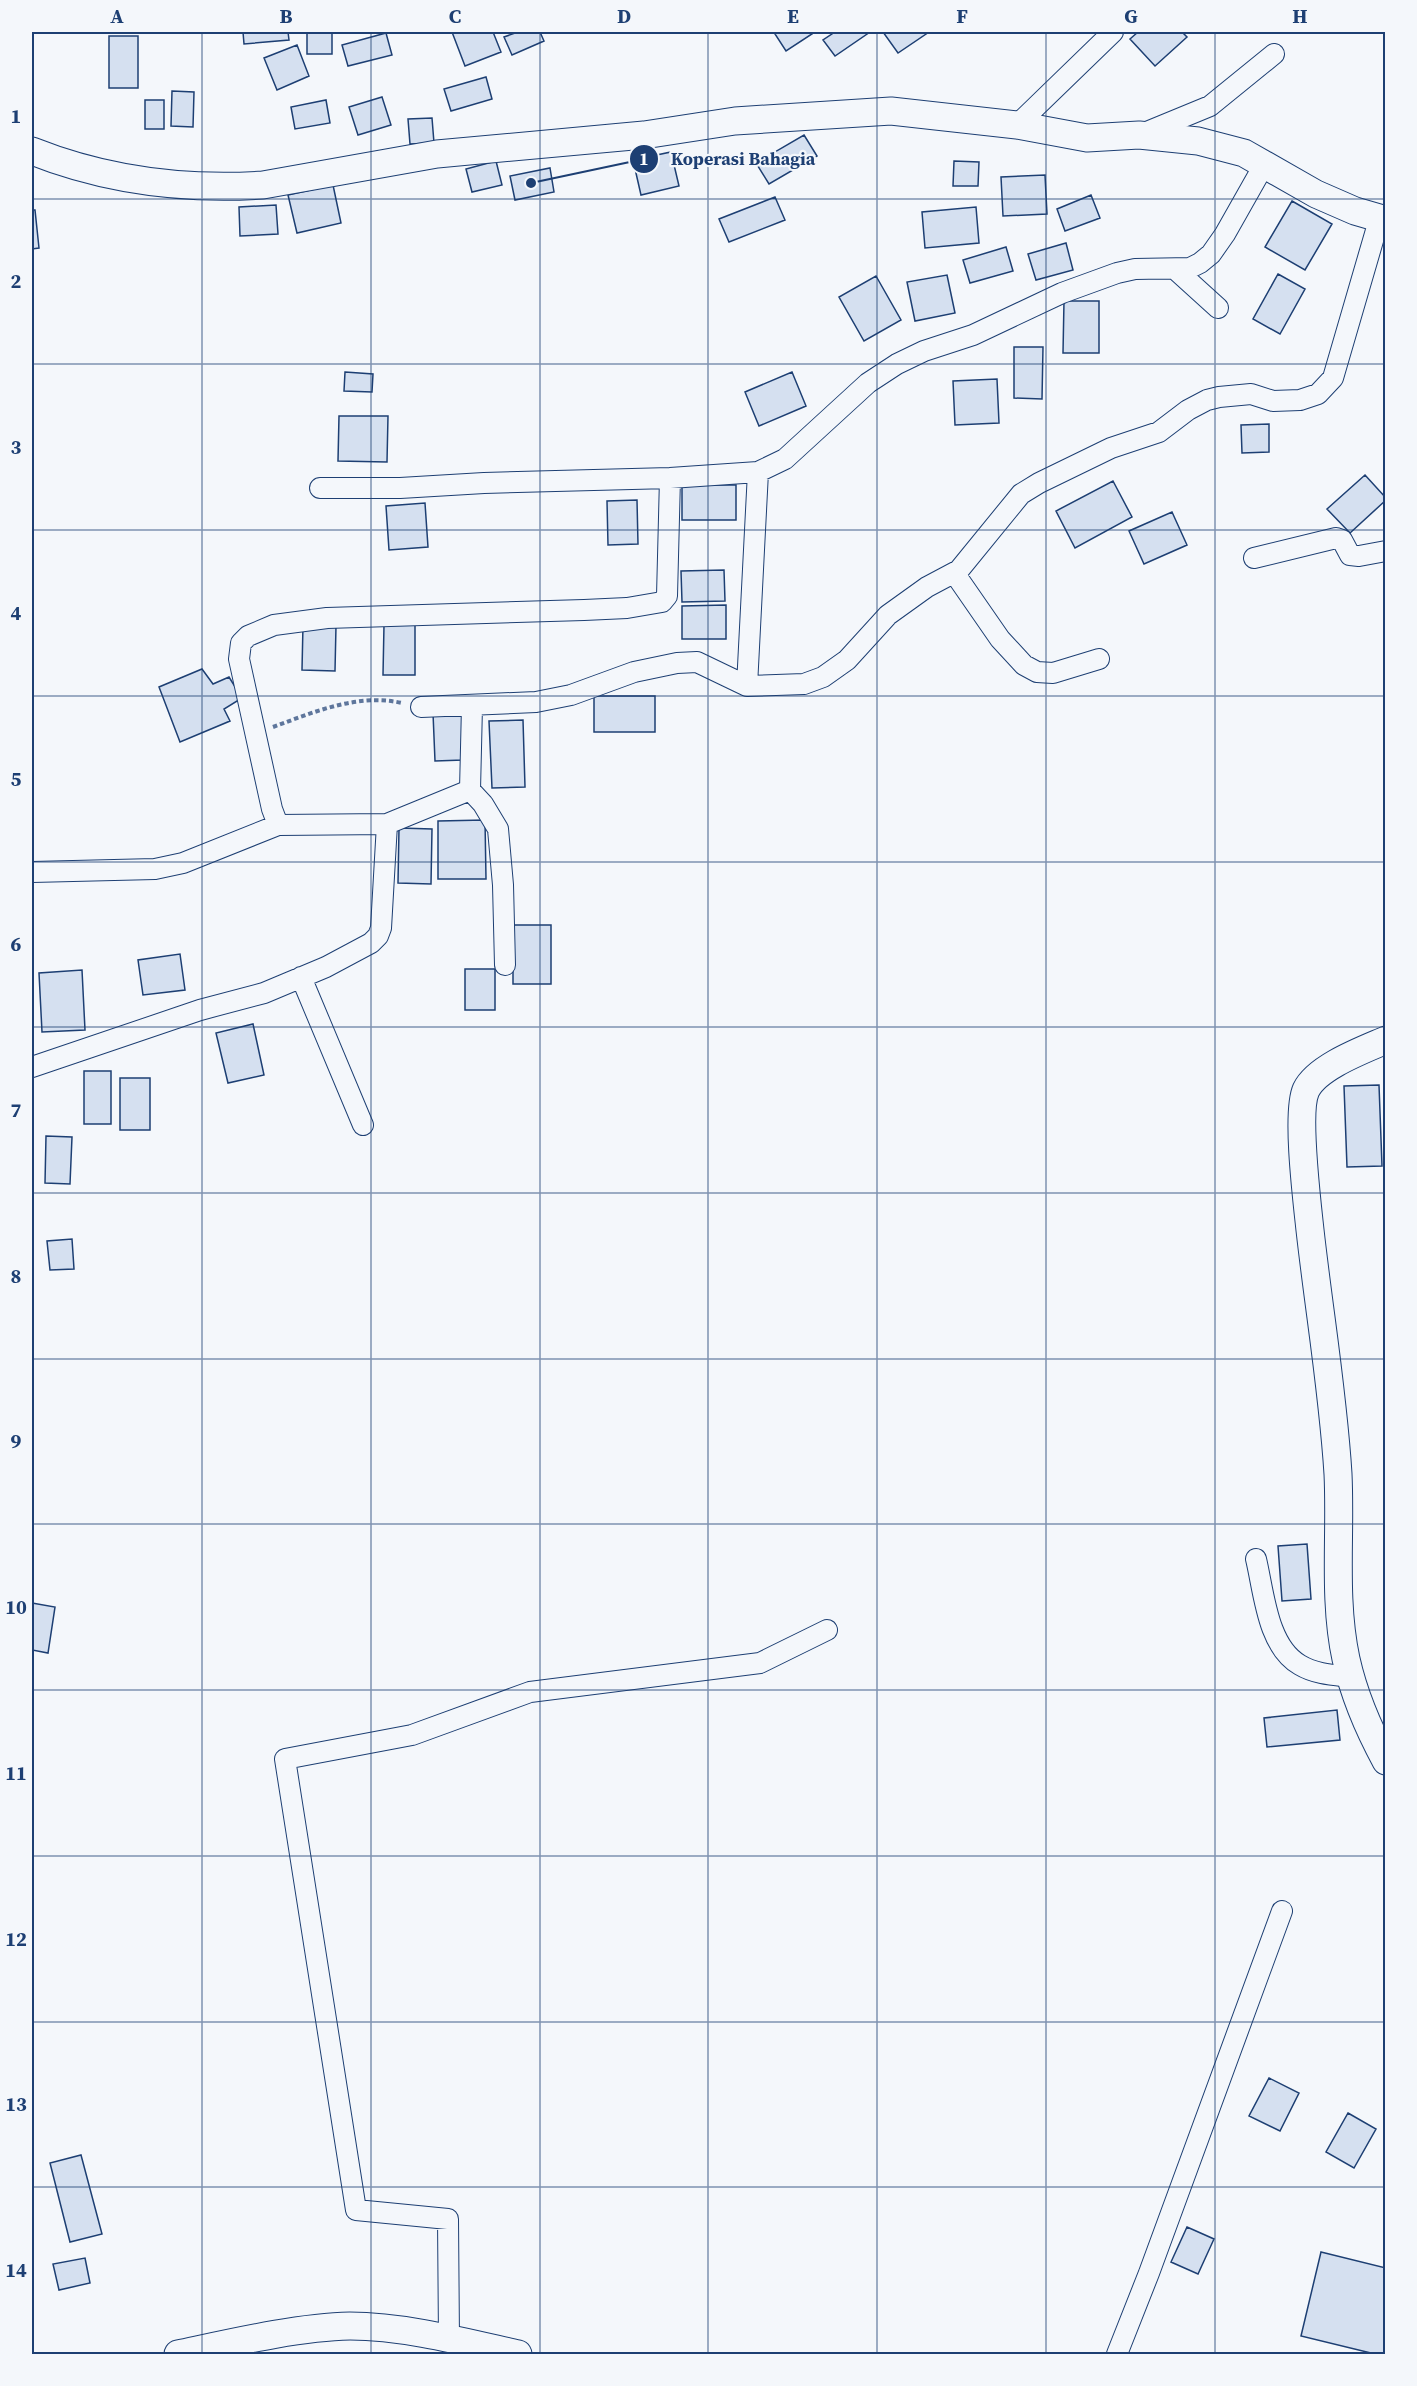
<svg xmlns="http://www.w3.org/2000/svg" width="1417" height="2386" viewBox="0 0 1417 2386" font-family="'Source Serif 4',serif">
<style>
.building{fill:#d5e0f0;stroke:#1d3f73;stroke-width:1.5}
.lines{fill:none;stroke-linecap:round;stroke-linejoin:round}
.street-casing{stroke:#1d3f73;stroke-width:22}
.secondary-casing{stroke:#1d3f73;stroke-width:29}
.path{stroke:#5e769c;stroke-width:4;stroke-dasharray:4.5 3;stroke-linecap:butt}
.street{stroke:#f4f7fb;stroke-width:20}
.secondary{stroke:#f4f7fb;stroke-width:27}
.grid{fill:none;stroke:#1d3f73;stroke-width:1.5;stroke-opacity:0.55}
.leader{fill:none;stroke:#1d3f73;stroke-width:2}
.callout-dot{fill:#1d3f73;stroke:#f4f7fb;stroke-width:2}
.mark-label{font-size:18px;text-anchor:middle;font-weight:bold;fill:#fff}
.callout-label{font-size:18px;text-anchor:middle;font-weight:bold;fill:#1d3f73;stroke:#f4f7fb;stroke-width:4.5;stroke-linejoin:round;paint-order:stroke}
.neatline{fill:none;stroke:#1d3f73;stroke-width:2}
.grid-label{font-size:20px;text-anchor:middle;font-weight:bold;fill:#1d3f73}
</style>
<rect width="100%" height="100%" fill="#f4f7fb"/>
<path class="building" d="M243,32h45l1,8 -45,4z
M307,32h25v22h-25z
M452,32h41l8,20 -36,14z
M518,32h22l4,9 -32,14 -8,-18z
M778,32h37l-29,19 -11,-17z
M835,32h35l-35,24 -12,-16z
M883,32h46l-31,21z
M1138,32h44l5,5 -32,29 -25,-27z
M386,33l6,22 -44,11 -6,-21z
M109,36h29v52h-29z
M297,45l12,31 -32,14 -13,-32z
M486,77l6,22 -41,12 -7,-22z
M172,91l22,1 -1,35 -22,-1z
M382,97l9,28 -33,10 -9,-28z
M145,100h19v29h-19z
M326,100l4,23 -35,6 -4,-22z
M432,118l2,25 -24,1 -2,-25z
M804,135l13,21 -48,28 -13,-21z
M671,152l8,34 -38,9 -8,-35z
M496,161l6,24 -30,7 -6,-23z
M954,161l25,1 -1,24h-25z
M550,168l4,24 -39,8 -5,-24z
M1045,175l2,39 -44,2 -2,-39z
M333,185l8,38 -44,10 -9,-38z
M1091,195l9,23 -35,13 -8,-22z
M775,197l10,23 -56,22 -10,-23z
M1292,201l40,23 -27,46 -40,-23z
M276,205l2,29 -38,2 -1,-29z
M976,207l3,36 -54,5 -3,-36z
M32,210h3l4,38 -7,1z
M1066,243l7,27 -37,10 -8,-26z
M1006,247l7,24 -43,12 -7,-23z
M1278,274l27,15 -25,45 -27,-15z
M947,275l8,38 -40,8 -8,-39z
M876,276l25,44 -37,21 -25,-44z
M1064,301h35v52h-36z
M1014,347h29l-1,52 -28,-1z
M345,372l28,2 -1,18 -28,-1z
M792,372l14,34 -47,20 -14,-34z
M997,379l2,44 -44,2 -2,-44z
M339,416h49l-1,46 -49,-1z
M1269,424v28l-27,1 -1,-28z
M1365,475l21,23v2l-36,33 -23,-24z
M1113,481l19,36 -57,31 -19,-37z
M682,485h54v35h-54z
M637,500l1,44 -30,1 -1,-44z
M425,503l3,44 -39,3 -3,-44z
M1172,512l15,33 -43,19 -15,-33z
M724,570l1,31 -43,1 -1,-31z
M726,605v34h-44v-33z
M303,625l33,1 -1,45 -33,-1z
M384,625h31v50h-32z
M202,669l11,15 16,-7 13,21 -18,11 6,12 -50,21 -21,-55z
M594,696h61v36h-61z
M433,713h29l1,47 -28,1z
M523,720l2,67 -33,1 -3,-67z
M485,820l1,59h-48v-58z
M399,828l33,1 -1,55 -33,-1z
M513,925h38v59h-38z
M180,954l5,36 -42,5 -5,-35z
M465,969h30v41h-30z
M82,970l3,60 -43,2 -3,-59z
M253,1024l11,51 -36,8 -12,-50z
M84,1071h27v53h-27z
M120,1078h30v52h-30z
M1379,1085l3,81 -35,1 -3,-81z
M46,1136l26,1 -2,47 -25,-1z
M72,1239l2,30 -24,1 -3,-29z
M1307,1544l4,55 -29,2 -4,-55z
M32,1603l23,4 -7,46 -16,-3z
M1337,1710l3,30 -73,7 -3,-29z
M1269,2078l30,15 -19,38 -31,-15z
M1348,2113l28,16 -22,39 -28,-16z
M81,2155l21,79 -32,8 -20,-79z
M1187,2227l27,12 -16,35 -27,-12z
M1321,2252l65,16 -1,86h-10l-74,-18z
M85,2258l5,25 -31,7 -6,-26z"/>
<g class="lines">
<g class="street-casing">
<path id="street" d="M1017,125l96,-93
M1142,134l68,-28 64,-52
M1175,269l43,39
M320,488h80l84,-5 186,-5 88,-6 27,-13 83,-76 29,-19 27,-13 49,-16 89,-42 55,-20 18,-4 55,-1 10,-5 11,-9 14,-20 39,-69
M1254,558l82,-20 6,2 8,15 9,1 27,-5
M955,574l45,65 24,26 13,7 16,1 46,-14
M747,686l57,-2 19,-7 24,-17 41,-45 39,-28 32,-17 62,-76 18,-11 72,-35 48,-16 29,-22 19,-10 12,-3 32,-3 22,7 27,-1 18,-6 15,-16 46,-158
M421,707l115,-5 35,-7 63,-23 43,-9 20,-1 50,24 11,-214
M470,790l13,14 15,25 5,56 2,80
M387,824l-109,1 -6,-16 -33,-150 2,-16 7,-7 26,-11 53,-7 257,-8 43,-2 35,-6 5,-6 3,-118
M32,872l123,-3 28,-6 95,-38
M301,977l62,148
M32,1067l168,-57 64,-17 62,-26 45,-24 7,-7 3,-8 6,-104 83,-34 2,-84
M1256,1559c8,33 11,87 44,106 15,9 33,10 50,12
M449,2340l-1,-121 -92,-9 -71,-451 127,-24 118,-43 230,-29 67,-33
M1117,2354l32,-81 133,-362"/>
</g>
<g class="secondary-casing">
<path id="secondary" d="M32,151c73,29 152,39 231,34l174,-31 207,-19 91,-14 156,-10 126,14 70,13 52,-3 59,6 46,12 72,41 39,17 31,9
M1386,1040c-23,10 -69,27 -80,50 -10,22 1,112 4,140 9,81 23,162 28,244 3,61 -5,125 8,185 8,36 22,69 40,102
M178,2354c52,-11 120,-27 172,-28 54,0 115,16 168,28"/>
</g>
<path class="path" d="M273,727c41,-15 85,-34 129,-24"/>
<use href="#street" class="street"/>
<use href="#secondary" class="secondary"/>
</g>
<path class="grid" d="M202,32v2322M371,32v2322M540,32v2322M708,32v2322M877,32v2322M1046,32v2322M1215,32v2322M32,199h1354M32,364h1354M32,530h1354M32,696h1354M32,862h1354M32,1027h1354M32,1193h1354M32,1359h1354M32,1524h1354M32,1690h1354M32,1856h1354M32,2022h1354M32,2187h1354"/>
<path class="leader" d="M531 183L644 159"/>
<g class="callout-dot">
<circle cx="531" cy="183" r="6"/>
<circle cx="644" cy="159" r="15"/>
</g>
<g class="mark-label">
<text x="644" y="165">1</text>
</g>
<g class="callout-label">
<text x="743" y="165">Koperasi Bahagia</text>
</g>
<rect width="1417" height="2386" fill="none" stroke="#f4f7fb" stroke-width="66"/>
<rect x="33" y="33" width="1351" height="2320" class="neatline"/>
<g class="grid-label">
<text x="117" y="23">A</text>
<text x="286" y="23">B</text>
<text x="455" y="23">C</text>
<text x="624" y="23">D</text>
<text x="793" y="23">E</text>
<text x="962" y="23">F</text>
<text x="1131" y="23">G</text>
<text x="1300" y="23">H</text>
<text x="16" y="123">1</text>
<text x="16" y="288">2</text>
<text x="16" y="454">3</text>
<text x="16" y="620">4</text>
<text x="16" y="786">5</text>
<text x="16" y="951">6</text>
<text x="16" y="1117">7</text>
<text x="16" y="1283">8</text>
<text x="16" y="1448">9</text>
<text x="16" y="1614">10</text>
<text x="16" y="1780">11</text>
<text x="16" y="1946">12</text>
<text x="16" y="2111">13</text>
<text x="16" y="2277">14</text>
</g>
</svg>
